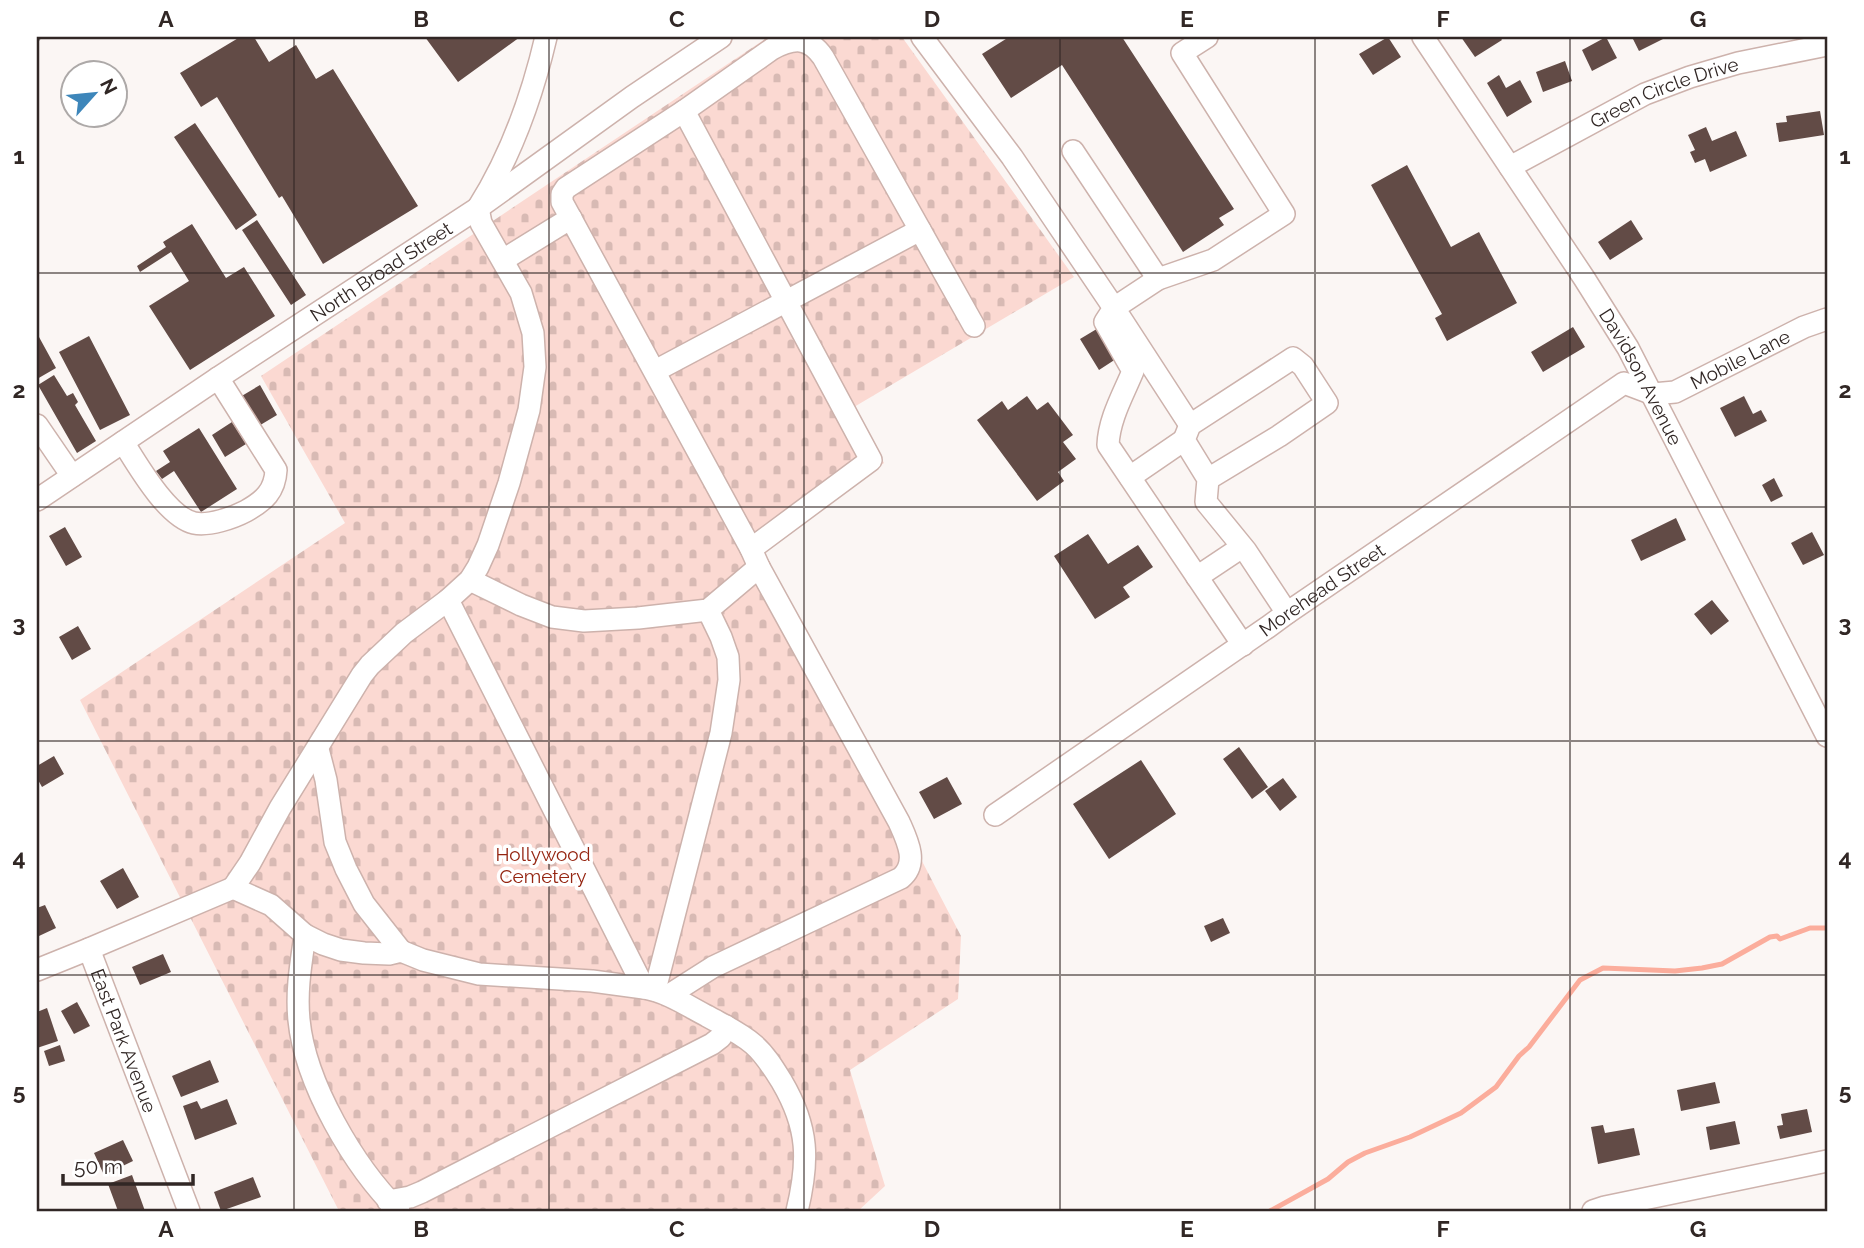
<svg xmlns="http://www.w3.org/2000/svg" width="1864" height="1248" viewBox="0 0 1864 1248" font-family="Raleway,sans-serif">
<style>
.cemetery{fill:url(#cemetery-stones)}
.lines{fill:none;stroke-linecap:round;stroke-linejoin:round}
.stream{stroke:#fbad9c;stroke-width:5}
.building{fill:#624b46}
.minor-casing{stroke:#cdb2ac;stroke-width:24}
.path{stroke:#958d8b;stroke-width:3.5;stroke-dasharray:7 3.5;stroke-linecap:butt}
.minor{stroke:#fff;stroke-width:21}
.grid{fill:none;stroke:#312725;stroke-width:2;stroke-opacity:0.55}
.labels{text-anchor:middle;stroke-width:7;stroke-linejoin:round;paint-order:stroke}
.street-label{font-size:19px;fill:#312725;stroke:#fff}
.park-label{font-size:19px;fill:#952511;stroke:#fff}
.neatline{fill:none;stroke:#312725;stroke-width:2.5}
.grid-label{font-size:23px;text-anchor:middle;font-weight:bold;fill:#312725}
</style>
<defs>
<pattern id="cemetery-stones" width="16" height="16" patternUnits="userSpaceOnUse" patternTransform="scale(1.75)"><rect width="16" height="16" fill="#fbd9d2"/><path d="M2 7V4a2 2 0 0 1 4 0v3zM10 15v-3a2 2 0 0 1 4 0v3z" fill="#d8bab4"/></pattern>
</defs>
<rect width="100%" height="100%" fill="#fbf6f4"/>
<path class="cemetery" d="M768,37h134l172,240 -220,130 30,56 -122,91 199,382 -3,63 -108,71 35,116 -27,25h-519l-259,-511 265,-177 -84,-147z"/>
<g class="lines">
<path class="stream" d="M1270,1211l58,-32 20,-17 17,-9 45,-16 51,-24 35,-26 23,-31 10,-9 51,-67 23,-12 72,3 27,-3 20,-4 48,-27 7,-1 3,3 30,-11h17"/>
</g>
<path class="building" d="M240,37h14l15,25 27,-17 20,34 17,-10 85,137 -95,58 -41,-68 -3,2 -62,-101 -16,10 -21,-34z
M425,37h95l-62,45z
M1009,37h113l112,172 -15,9 5,7 -41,27 -121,-187 -51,33 -29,-44z
M1388,37l13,20 -28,18 -14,-21z
M1461,37h39l2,3 -27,17z
M1606,37l11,21 -25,13 -10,-21z
M1632,37h35l-28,14z
M1565,61l7,20 -29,11 -7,-20z
M1499,75l7,13 14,-8 12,22 -25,15 -20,-34z
M1820,111l4,24 -45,7 -3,-19 11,-1 -1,-6z
M195,123l62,92 -21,15 -62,-93z
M1706,127l6,14 24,-10 11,25 -37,16 -5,-13 -10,4 -5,-11 5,-2 -7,-15z
M1407,165l44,82 28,-15 38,71 -70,38 -12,-23 7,-4 -71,-129z
M257,220l49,75 -15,10 -49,-75z
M1631,220l12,19 -33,21 -12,-18z
M192,224l34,54 18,-11 31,49 -85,54 -41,-64 40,-25 -18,-29 -31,20 -3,-6 29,-19 -3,-5z
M1100,327l19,30 -20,13 -19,-31z
M1573,327l12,20 -42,25 -12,-20z
M89,336l41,79 -30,15 -41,-78z
M39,337l17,31 -19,11v-41z
M54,375l13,21 6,-3 5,9 -3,3 21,36 -19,12 -39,-68z
M260,385l17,30 -20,12 -17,-30z
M1027,396l10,14 11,-8 25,33 -10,7 13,17 -18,13 6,9 -27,20 -60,-81 25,-19 6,9z
M1744,396l9,18 8,-4 6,11 -32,16 -15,-29z
M232,422l14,22 -21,13 -13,-22z
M199,428l38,61 -36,23 -27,-41 -12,8 -6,-8 14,-9 -7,-11z
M1774,478l9,18 -12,6 -9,-17z
M1676,518l10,22 -45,21 -10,-21z
M65,527l17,30 -16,9 -17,-30z
M1812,532l12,23 -21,10 -12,-22z
M1088,534l20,30 30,-19 15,22 -30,20 7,10 -35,22 -41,-63z
M1712,600l17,21 -18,14 -17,-21z
M78,626l13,23 -19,11 -13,-23z
M1239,747l29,40 -16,12 -29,-40z
M54,756l10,18 -22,13 -5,-9v-12z
M1141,760l35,54 -67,45 -36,-55z
M947,777l15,27 -28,15 -15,-27z
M1283,778l14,19 -17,14 -15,-20z
M123,868l16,29 -22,12 -17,-28z
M45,905l11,23 -17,8 -2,-5v-23z
M1223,918l7,15 -19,9 -7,-16z
M163,954l8,18 -31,13 -8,-18z
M77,1002l13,24 -16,8 -13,-23z
M47,1008l11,33 -21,7v-36z
M60,1045l5,16 -16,5 -5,-15z
M210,1060l9,22 -38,15 -9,-21z
M1715,1082l5,21 -39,8 -4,-21z
M227,1099l10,25 -42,16 -12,-34 14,-5 4,8z
M1807,1109l5,23 -32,7 -3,-13 6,-1 -2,-11z
M1735,1121l5,23 -30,6 -4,-23z
M1603,1125l2,8 29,-5 6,27 -42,9 -7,-37z
M123,1140l10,21 -29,14 -10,-22z
M132,1175l13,36h-27l-10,-27z
M253,1177l8,20 -40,14 -7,-19z"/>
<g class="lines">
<g class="minor-casing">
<g id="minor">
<path d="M922,37l90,120 102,151 -9,14 28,49c-10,24 -24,48 -25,74l135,200"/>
<path id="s1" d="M1423,37l161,241 44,70 199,388"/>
<path d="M684,111l187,349 -120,89"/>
<path d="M1073,151l85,128"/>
<path id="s2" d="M1510,167l135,-73 45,-17 48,-14 89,-18"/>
<path d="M503,260l68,-42"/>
<path d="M655,371l265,-141"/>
<path d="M37,425l35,51"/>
<path d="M1190,425l-76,-117 44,-29 55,-19 71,-46 -102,-161 25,-16"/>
<path d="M123,442c14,22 44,75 71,81 15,3 39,-5 52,-12 18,-10 29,-20 30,-41l-58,-92"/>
<path d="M1130,477l54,-37"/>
<path d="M1208,479l71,-43 48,-33 -24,-37 -10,-8 -103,67 -6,15 24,39 -2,23 40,49 41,62"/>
<path id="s3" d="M37,500l181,-122 260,-170 154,-111 89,-60"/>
<path d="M1197,577l45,-30"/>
<path d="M470,580l51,25 31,12 32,4 54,-3 70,-8 51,-43"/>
<path d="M448,600l196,388c23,4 42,17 63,28 16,9 32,16 46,28 12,10 21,25 29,38 27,46 27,79 15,129"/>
<path d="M318,749l8,31 9,62 11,27 18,35 37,47"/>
<path id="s4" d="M995,815l273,-188 19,-14 337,-230 29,11 22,-2 129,-65 23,-8"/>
<path d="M305,935l18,9 18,6 23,3 25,1 12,-3 22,9 56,14 113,7 52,7"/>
<path id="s5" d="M89,949l100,262"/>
<path d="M37,970l52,-21 144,-61"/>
<path d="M655,990l66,-257 8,-53 -1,-23 -7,-20 -13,-27"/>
<path d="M669,995l44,-28 188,-89c18,-15 6,-38 -2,-56l-140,-255 -8,-18 -189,-347v-8l4,-6 118,-77 88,-62c22,-12 37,-12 51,8l151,269"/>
<path d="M388,1201l22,-4 12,-5 290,-148 9,-7 5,-11"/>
<path d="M399,1211c-45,-44 -94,-128 -100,-191 -3,-29 2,-57 6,-85l-34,-30 -38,-17 17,-25 30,-55 82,-133 8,-10 34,-32 44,-33 22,-20 8,-13 10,-22 21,-62 20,-73 6,-43 -2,-34 -12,-40 -40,-70 -3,-15c33,-52 54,-111 68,-171"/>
<path d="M1593,1211l12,-4 222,-46"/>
</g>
</g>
<path class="path" d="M37,41l3,-4"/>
<use href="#minor" class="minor"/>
</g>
<path class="grid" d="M294,37v1174M549,37v1174M804,37v1174M1060,37v1174M1315,37v1174M1570,37v1174M37,273h1790M37,507h1790M37,741h1790M37,975h1790"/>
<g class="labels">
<g class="street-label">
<text dy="7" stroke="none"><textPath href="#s2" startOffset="172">Green Circle Drive</textPath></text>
<text dy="7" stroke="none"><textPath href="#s3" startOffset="413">North Broad Street</textPath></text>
<text dy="7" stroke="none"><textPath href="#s4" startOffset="889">Mobile Lane</textPath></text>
<text dy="7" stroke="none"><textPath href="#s1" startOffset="404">Davidson Avenue</textPath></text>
<text dy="7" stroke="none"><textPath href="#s4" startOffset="397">Morehead Street</textPath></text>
<text dy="7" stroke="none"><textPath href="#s5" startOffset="98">East Park Avenue</textPath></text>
</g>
<g class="park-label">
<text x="543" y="861">Hollywood<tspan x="543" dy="22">Cemetery</tspan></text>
</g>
</g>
<rect width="1864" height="1248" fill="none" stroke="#ffffff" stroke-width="77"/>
<g transform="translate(94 94) rotate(63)"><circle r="33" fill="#ffffff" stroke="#ada9a8" stroke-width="2"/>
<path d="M0-5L12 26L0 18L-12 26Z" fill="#3d86ba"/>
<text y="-10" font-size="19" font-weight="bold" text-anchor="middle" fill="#312725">N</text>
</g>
<path d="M63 1174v10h130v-10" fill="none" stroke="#312725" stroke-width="3.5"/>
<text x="74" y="1174" font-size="21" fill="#312725" stroke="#ffffff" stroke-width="5" paint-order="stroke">50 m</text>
<rect x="38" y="38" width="1788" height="1172" class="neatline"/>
<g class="grid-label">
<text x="166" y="27">A</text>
<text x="421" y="27">B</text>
<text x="677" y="27">C</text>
<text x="932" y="27">D</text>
<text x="1187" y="27">E</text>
<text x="1443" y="27">F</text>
<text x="1698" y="27">G</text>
<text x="19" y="164">1</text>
<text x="1845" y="164">1</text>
<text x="19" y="398">2</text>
<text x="1845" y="398">2</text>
<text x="19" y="632">3</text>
<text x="1845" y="632">3</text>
<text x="19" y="866">4</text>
<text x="1845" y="866">4</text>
<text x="19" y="1100">5</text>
<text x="1845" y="1100">5</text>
<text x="166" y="1237">A</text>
<text x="421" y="1237">B</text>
<text x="677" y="1237">C</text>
<text x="932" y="1237">D</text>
<text x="1187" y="1237">E</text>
<text x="1443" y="1237">F</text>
<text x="1698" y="1237">G</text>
</g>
</svg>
